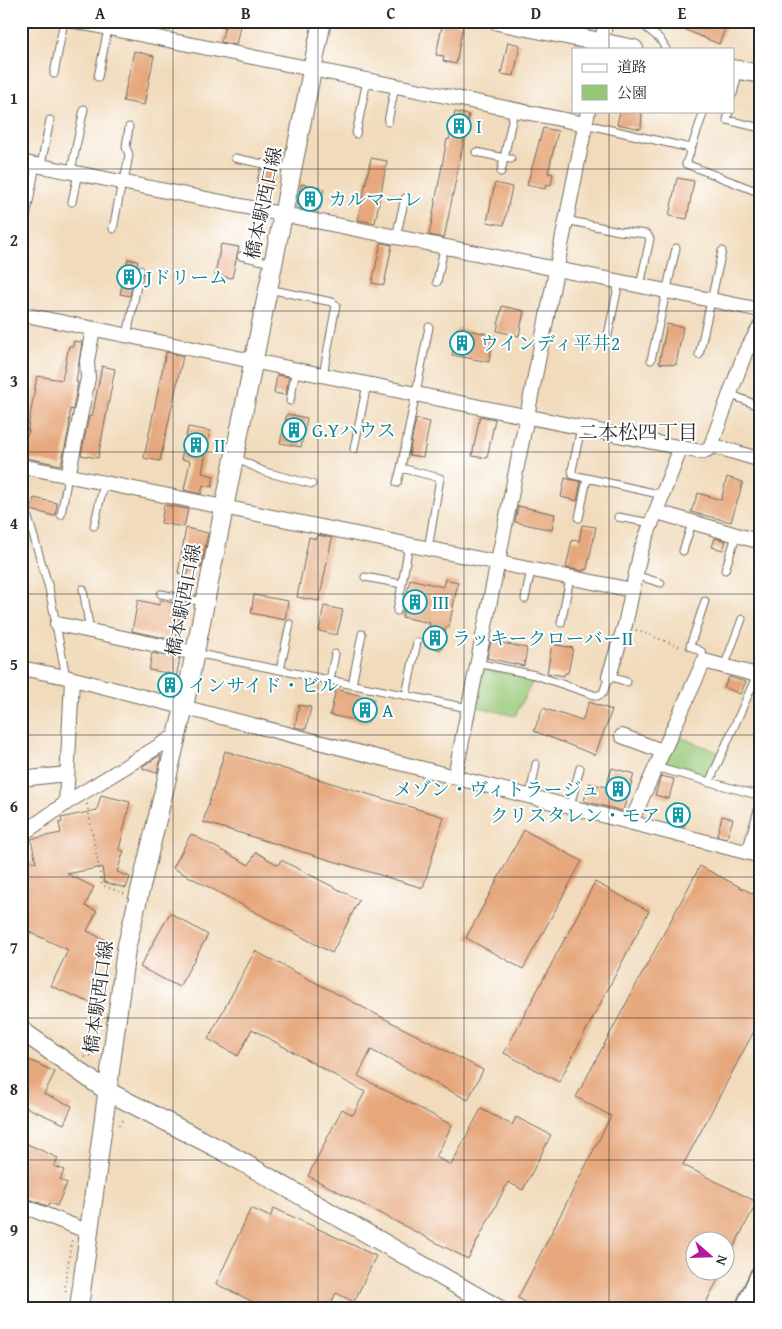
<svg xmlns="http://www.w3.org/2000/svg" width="782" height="1329" viewBox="0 0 782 1329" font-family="'Gentium Book Plus','Noto Serif JP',serif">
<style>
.green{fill:#97c877;stroke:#617a51}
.building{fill:#e6a77b}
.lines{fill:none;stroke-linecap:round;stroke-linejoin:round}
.service-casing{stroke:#70695e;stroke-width:9}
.minor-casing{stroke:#70695e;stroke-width:16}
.tertiary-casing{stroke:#70695e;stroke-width:20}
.trunk-casing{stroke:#70695e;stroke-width:25}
.path{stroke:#70695e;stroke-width:2;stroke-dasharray:1 4;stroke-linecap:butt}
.service{stroke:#fff;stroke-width:7}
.minor{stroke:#fff;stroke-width:14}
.tertiary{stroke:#fff;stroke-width:18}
.trunk{stroke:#fff;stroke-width:22}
.grid{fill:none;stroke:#2b2b2b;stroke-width:1;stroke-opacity:0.55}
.labels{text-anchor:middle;stroke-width:4;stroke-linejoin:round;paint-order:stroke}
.culture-label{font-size:19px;fill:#0d838f;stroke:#fff;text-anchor:start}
.street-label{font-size:19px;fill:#2b2b2b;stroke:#fff}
.neighbourhood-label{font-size:20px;fill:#2b2b2b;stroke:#fff}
.neatline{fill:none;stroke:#2b2b2b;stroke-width:2}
.grid-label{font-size:16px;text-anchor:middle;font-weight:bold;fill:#2b2b2b}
</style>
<rect width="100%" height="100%" fill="#fff"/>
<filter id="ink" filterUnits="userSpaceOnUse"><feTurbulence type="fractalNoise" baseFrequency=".02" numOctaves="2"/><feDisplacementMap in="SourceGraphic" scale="10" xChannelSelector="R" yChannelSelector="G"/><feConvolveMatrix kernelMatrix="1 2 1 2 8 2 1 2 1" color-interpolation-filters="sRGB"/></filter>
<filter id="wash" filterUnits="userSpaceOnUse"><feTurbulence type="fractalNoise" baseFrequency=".0096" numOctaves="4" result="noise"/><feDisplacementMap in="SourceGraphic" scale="20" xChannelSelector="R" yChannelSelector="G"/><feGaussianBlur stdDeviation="1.12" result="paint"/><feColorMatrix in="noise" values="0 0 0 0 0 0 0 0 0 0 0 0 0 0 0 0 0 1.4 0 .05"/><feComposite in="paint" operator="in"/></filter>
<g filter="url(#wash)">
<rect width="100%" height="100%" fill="#f1dbbc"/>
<path class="green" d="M482,669l52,10 -19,37 -41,-10z
M675,735l43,17 -10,23 -3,1 -41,-14z"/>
<g id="blocks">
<path class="building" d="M226,21h15l-5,24 -15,-3z
M443,21l20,4 -7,39 -13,-3 1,-5 -8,-1z
M664,21h64l-9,23z
M508,42l12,3 -6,31 -13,-2z
M134,51l20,5 -10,49 -21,-4z
M620,111h22l-1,18 -24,-5z
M455,112l14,3 -25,123 -15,-3 18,-96 2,1z
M543,128l15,3 -10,42 5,1 -2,11 -5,-1 -1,5 -18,-4z
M371,158l16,3 -12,62 -17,-3z
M260,169l15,3 -4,18 -15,-4z
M677,178l17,3 -7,38 -18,-3z
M495,183l17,4 -8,38 -17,-3z
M301,184l23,4 -4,21h-4v3l-20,-4z
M381,243l11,2 -8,40 -12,-2z
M221,244l18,3 -7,31 -17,-3z
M128,259l10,2 -8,35 -10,-2z
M502,306l22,5 -5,25 -22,-5z
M667,324l16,3 -7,38 -17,-2z
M457,328l37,7 -5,27 -37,-7z
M74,341l8,1 -6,40h2l-5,28 -3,-1 -1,20 -8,36 -40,-8v-20h5l3,-5 -1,-4 9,-52 25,4 7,-34h4z
M166,352l17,4 -23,105 -16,-3z
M102,366l13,3 -17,89 -17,-3 8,-39 3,1z
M277,375l12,2 -3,18 -12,-2z
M287,414l20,4 -6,29 -21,-4z
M480,416l15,3 -8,39 -15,-2z
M416,419l14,3 -7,35 -14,-2z
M188,427l22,4 -8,42 12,3 -2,11 -9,-2 -2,9 -17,-4 6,-29 -9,-2z
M727,477l16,5 -12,40 -40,-10 7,-19 23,7z
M565,478l16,4 -4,19 -16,-4z
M34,498l23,5 -2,13 -24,-6z
M164,505l24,4 -4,18 -23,-4z
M518,506l37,8 -3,16 -37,-8z
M582,525l14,2 -9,42h-3v2l-18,-3 6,-28 7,1z
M186,528l22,5 -7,35 -11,-2 -2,9 -10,-2z
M317,535l15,3 -13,63 -22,-4 12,-60 7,2z
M715,538l11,3 -3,9 -11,-3z
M410,579l33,8 2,-8 13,3 -9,45h-3l-5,23 -16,-4 5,-23 -28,-6z
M254,595l34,6 -3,19 -34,-7z
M138,600l21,5 1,-5 22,5 -7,35 -43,-9z
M324,606l19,4 -6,25 -18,-4z
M491,641l36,7 -3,18 -37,-8z
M552,644l21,4 -5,25h-3l-1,3 -17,-3z
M152,653l28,6 -8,36 -9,-2 5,-20 -19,-3z
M729,677l17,5 -6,12 -16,-7z
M336,689l38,10 -6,24 -38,-8z
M589,702l23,8 -17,45 -61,-24 9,-23 39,13z
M299,705l12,2 -5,22 -11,-2z
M225,751l219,66 -21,71 -220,-66z
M161,755l-4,18 -14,-4v-3z
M612,768l22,6 -11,37 -39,-10 5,-18 17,4z
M661,776l13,3 -5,20 -14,-4z
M101,795l29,7 -11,48 5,1 -7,21 13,5 -4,11 -22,-6 -2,-15 -35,7 27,13 -9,19 12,5 -10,20 20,10 -16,34 14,7 -10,23 -44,-19 17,-36 -47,-22v-72l15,7 -5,-24 30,-6 -2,-10 3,-1 -1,-4 36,-8z
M673,803l15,4 -5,20 -15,-4z
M722,816l11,3 -6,19 -10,-2z
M524,830l58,31 -59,108 -57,-31z
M191,834l58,31 7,-13 22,13 3,-5 78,40 -27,53 -159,-85z
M700,866l61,32v120l-78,147 74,37 -33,64v-24h-30v30h28l-19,36h-167l-18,-10 93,-182 -35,-19z
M595,882l54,29 -90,171 -55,-29z
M170,913l38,22 -29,52 -39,-20z
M255,951l228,119 -15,30 -97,-50 -13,26 94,49 -16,32 15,8 30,-56 31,16 4,-8 35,18 -28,55 -15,-8 -40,77 -160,-83 34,-67 11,6 12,-23 -113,-63 -14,27 -30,-17z
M21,1056l34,16 -11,22 28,12 -8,18 -43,-19z
M21,1141l37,17 -4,8 10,4 -4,10 7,3 -10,23 -7,-3 -2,3 -27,-10z
M251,1208l19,9 4,-9 102,48 -22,46 -18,-9 -7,15h-63l-50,-24z"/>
</g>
</g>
<g filter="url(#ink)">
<use href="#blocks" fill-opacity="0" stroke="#70695e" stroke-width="1"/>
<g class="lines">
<g class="service-casing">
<path id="service" d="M638,21l22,18 6,10
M54,74l10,-53
M98,77l10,-48
M733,94l6,-24
M704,111l-18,53 75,29
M729,111l-2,9 34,8
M388,122l7,-36
M585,124l105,24
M356,134l11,-54
M476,152l28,6 10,-47
M235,158l57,12
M41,165l9,-45
M71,171l13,-62
M501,172l3,-14 7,1
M124,182l5,-27 -3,-8 3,-20
M72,202l6,-29
M26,217l10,-52
M566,220l53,11 28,3 3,5 -10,47
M113,229l9,-47
M396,237l9,-39
M241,256l31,7
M759,259l2,1
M437,282l7,-34
M268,289l64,13 4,3 -13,70
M608,335l11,-53
M127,336l13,-66
M699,355l23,-104
M651,360l25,-112
M730,394l31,13
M290,401l6,-32
M581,428l-9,42 1,5 90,20
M21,432h3
M354,449l13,-65
M234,457l31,15 47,12
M397,483l4,-15
M21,494l28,94 17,89
M61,515l7,-39
M618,517l33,6
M579,518l8,-39
M94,526l10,-43
M428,549l12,-71 -39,-10 28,-141
M683,551l9,-28
M725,570l11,-34
M635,575l26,8
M365,577l37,7 7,-39
M83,589l7,42
M161,594l43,8
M525,599l6,-29
M397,611l5,-27
M561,623l9,-45
M195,653l273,55
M704,661l-2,-9 -12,-6 15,-45
M477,663l58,12 62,21 6,-3 6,-17 18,6
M724,667l18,-48
M280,670l10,-46
M330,680l5,-26
M352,685l10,-51
M406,695l11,-53
M655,767l106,29
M709,783l48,-108
M530,796l6,-32
M570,806l10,-38"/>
</g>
<g class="minor-casing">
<path id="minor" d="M74,21l511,103
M600,49l6,-28
M21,162l740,148
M21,314l681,138 8,-4 35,-95 16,-28
M711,445l50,15
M21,466l611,124
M68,476l20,-98 -1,-17 6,-32
M657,512l104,30
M57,624l138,29
M21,668l45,9 695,179
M609,676l16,-51 16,-75 40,-103
M622,736l40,15
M455,776l133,-665
M21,779l45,-5
M66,803l6,-124
M631,822l73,-161 57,15
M21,835l45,-32 111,-68
M749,853l12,-41
M21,1205l68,27"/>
</g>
<g class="tertiary-casing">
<path id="tertiary" d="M498,21l136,28
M733,69l28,5
M21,1030l86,61 116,60 274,157
M79,1308l47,-359 58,-242 138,-686"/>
</g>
<g class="trunk-casing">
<path id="trunk" d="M747,1308l14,-31"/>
</g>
<path class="path" d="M461,21l22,5
M636,630l45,17
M87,804l15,81 23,9
M85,1057l12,-2
M119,1125l6,-7
M66,1291l-1,-8 7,-44"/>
<use href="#service" class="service"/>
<use href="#minor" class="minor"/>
<use href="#tertiary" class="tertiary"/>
<use href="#trunk" class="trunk"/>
</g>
</g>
<path class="grid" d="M173,21v1287M318,21v1287M464,21v1287M609,21v28M609,111v1197M21,169h740M21,311h740M21,452h740M21,594h740M21,735h740M21,877h740M21,1018h740M21,1160h740"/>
<defs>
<g id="building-ring" transform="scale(1.25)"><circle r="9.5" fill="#fff" stroke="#0f9aa8" stroke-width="1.5"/><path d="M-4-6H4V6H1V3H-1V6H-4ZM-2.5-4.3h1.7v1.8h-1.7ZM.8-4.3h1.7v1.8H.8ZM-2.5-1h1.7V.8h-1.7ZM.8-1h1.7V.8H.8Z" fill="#0f9aa8"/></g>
</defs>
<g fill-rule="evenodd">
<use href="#building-ring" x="459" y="126"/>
<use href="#building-ring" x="310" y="199"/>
<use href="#building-ring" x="129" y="277"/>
<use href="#building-ring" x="462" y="343"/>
<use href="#building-ring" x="294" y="430"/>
<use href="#building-ring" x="196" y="445"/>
<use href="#building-ring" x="415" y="602"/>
<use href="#building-ring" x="435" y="638"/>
<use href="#building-ring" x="170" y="685"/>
<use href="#building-ring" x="365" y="710"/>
<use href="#building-ring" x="618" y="789"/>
<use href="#building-ring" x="678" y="815"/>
</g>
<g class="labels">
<g class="culture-label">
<text x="476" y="133">Ⅰ</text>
<text x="328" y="206">カルマーレ</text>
<text x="146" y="284">Jドリーム</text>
<text x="480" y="350">ウインディ平井2</text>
<text x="312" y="437">G.Yハウス</text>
<text x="214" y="452">Ⅱ</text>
<text x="432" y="609">Ⅲ</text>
<text x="452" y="645">ラッキークローバーⅡ</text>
<text x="188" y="692">インサイド・ビル</text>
<text x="382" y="717">A</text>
<text x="600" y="796" text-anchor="end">メゾン・ヴィトラージュ</text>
<text x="660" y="822" text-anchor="end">クリスタレン・モア</text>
</g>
<g class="street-label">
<text transform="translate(263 203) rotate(-78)" y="7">橋本駅西口線</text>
<text transform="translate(183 600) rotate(-79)" y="7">橋本駅西口線</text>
<text transform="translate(98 997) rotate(-82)" y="7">橋本駅西口線</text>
</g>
<g class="neighbourhood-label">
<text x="638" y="439">二本松四丁目</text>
</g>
</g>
<rect width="782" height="1329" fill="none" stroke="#fff" stroke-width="55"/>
<rect x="572" y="48" width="162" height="65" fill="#ffffff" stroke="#aaaaaa"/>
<rect x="582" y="64" width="25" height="8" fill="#ffffff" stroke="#aaaaaa"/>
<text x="617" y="72" font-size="15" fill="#2b2b2b">道路</text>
<rect x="582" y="85" width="25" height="15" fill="#97c877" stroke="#aaaaaa"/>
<text x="617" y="98" font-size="15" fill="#2b2b2b">公園</text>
<g transform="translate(710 1256) rotate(110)"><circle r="24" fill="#ffffff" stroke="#aaaaaa"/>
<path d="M0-4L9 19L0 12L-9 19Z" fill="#b5179e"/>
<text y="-8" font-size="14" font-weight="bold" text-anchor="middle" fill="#2b2b2b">N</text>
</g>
<rect x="28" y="28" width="726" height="1274" class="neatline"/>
<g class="grid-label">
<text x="100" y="19">A</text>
<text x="246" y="19">B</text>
<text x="391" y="19">C</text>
<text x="536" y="19">D</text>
<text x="682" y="19">E</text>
<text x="14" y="104">1</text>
<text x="14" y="246">2</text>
<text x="14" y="387">3</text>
<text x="14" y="529">4</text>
<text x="14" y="670">5</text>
<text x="14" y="812">6</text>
<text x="14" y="953">7</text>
<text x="14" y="1095">8</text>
<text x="14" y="1236">9</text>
</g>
</svg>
